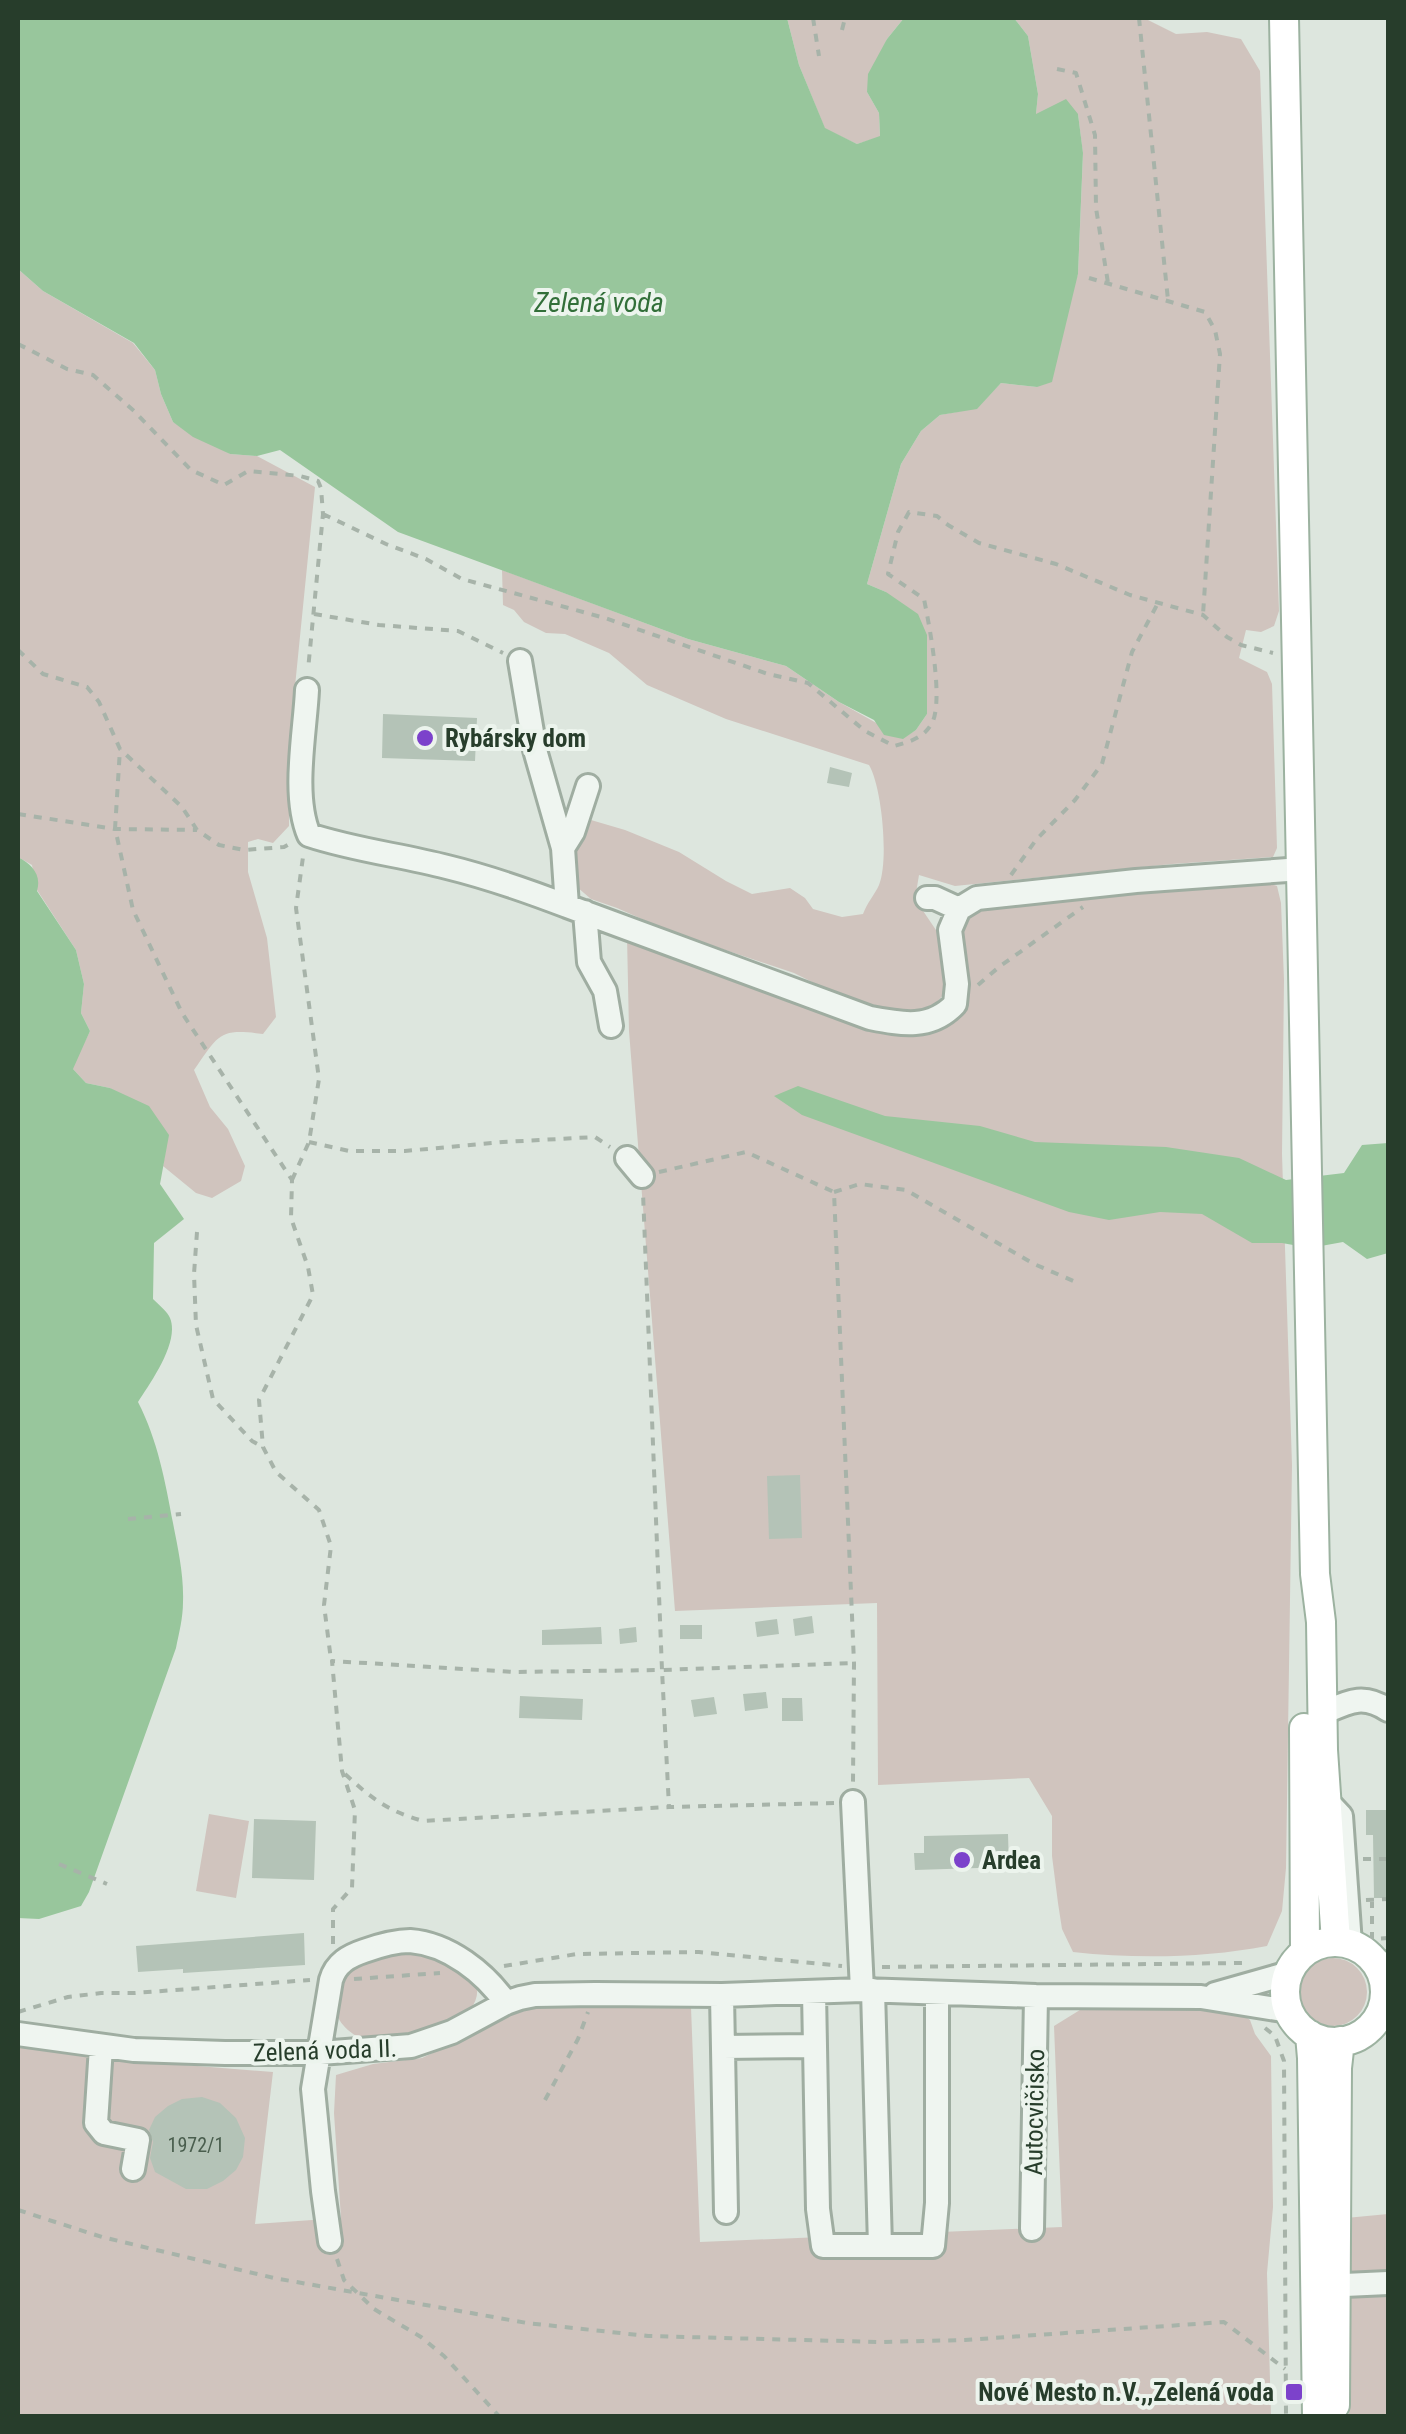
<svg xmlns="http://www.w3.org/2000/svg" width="1406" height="2434" viewBox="0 0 1406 2434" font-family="'Roboto Condensed',sans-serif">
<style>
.green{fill:#d0c4be}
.water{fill:#98c69c}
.building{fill:#b4c3b7}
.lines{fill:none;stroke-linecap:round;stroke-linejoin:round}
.minor-casing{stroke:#9fada1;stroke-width:28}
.major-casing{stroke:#9cb2a0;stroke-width:32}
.path{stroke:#a7b3a9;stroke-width:4;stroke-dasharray:8 8;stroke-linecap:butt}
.minor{stroke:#eff5f0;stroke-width:22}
.major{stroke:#fff;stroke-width:28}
.poi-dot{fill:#7c42cb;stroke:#ecf4ed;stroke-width:4}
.labels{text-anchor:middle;stroke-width:8;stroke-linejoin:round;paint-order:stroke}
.number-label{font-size:20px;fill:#4a5e4e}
.poi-label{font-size:25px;font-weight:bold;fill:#273d2b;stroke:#ecf4ed;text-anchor:start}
.street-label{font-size:25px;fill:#273d2b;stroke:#ecf4ed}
.water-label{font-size:28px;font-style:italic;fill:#326f39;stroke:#ecf4ed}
</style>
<rect width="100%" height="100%" fill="#dde6de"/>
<path class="green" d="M787,18h117l-17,21 -20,53 12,21 1,24 -23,7 -32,-15 -26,-64z
M1014,18h130l32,16 31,-2 34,7 19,32 19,540 -5,15 -13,6 -15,-2 -7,28 28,14 5,12 5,164 -4,9 -101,7 -217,22 -36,-11 -4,24 23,34 7,51 -1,10 -14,16 -35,2 -29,-3 -72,-36 -125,-42 -52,-23 -26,-9 -14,-12 -10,-46 15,-10 9,-11 34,10 54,22 47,29 26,13 38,-6 15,10 8,11 29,8 21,-3c4,-11 12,-20 16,-29 10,-24 3,-98 -10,-120l-143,-46 -79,-34 -38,-32 -44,-19 -19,-1 -22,-11 -10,-12 -11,-5 -1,-35 186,69 98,27 53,36 64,36 13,-8 11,-16 -41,-122 -19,-8 34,-120 20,-33 19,-16 37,-7 24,-25 36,4 41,-113 5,-120 -5,-40h-42l2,-20 -10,-58z
M18,269l25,22 90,52 22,27 6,24 12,28 57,32 27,2 58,31 -26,259v80l-16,17 -15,-4 -10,3v30l19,66 9,79 -13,17c-45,-6 -44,1 -69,36l16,37 18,22 17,37 -4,15 -29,17 -16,-5 -33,-27 5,-31 -58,-47 -24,-5 -14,-15 18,-37 -9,-18 3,-29 -8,-34 -39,-60 -5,-25 -14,-8z
M1261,881l16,5 4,17 3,77 -2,174 10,311 -6,403 -4,43 -15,35c-63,12 -130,13 -194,6l-11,-23 -4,-26 -6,-47v-40l-23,-38 -151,7 -1,-182 -202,8 -46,-580 -2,-95 255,94 42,4 20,-6 13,-13c1,-35 -8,-96 31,-111z
M209,1814l40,7 -13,77 -40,-7z
M388,1950l53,4 36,32c4,34 -40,41 -64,48 -9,3 -21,9 -31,9 -17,1 -39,-12 -45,-28 -4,-12 1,-27 2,-40l13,-11z
M1299 1992a34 34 0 1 1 68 0a34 34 0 1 1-68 0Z
M608,2004l83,3 9,235 362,-15 -8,-201 34,-21 143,1 19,14 5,14 16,22 2,151 -6,66 4,143h-1253v-373l69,14 186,15 -18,152 86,-6 -7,-105 2,-38 37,-11 49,-6 45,-21 49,-30z
M1388,2214v202h-39l-3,-198z"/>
<path class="water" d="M18,18h769l12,47 26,63 32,16 23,-8 -1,-23 -12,-21 1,-18 19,-35 17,-21h110l14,18 10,58 -2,20 30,-15 12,15 5,39 -5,121 -26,108 -15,5 -36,-4 -24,26 -37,6 -19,16 -20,33 -34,120 19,8 32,22 9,21v79l-11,16 -13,9 -19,-4 -10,-15 -35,-18 -53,-36 -98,-27 -290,-107 -118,-82 -23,6 -27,-2 -37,-17 -20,-15 -12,-28 -6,-24 -21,-27 -91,-52 -25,-22z
M18,857c13,7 24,17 19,34l39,59 8,34 -3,29 9,18 -17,38 13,14 24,5 39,18 20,29 -9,49 24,35 -30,24 -1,56c5,5 15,13 17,19 10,24 -20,65 -32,84 20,39 27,79 35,121 5,26 11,52 10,79 0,16 -4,31 -7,46l-87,244 -8,14 -42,13 -21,-1z
M798,1086l87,30 95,10 55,16 131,5 73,11 47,22 58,-7 18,-28 26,-2v110l-21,6 -24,-17 -33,6 -28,-5h-30l-50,-29 -42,-2 -51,8 -40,-8 -267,-97 -28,-19z"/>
<path class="building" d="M383,714l94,4 -2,43 -93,-3z
M830,767l22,6 -3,14 -22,-4z
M800,1475l2,63 -33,1 -2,-63z
M812,1616l2,17 -19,3 -2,-17z
M777,1619l2,15 -22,3 -2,-15z
M680,1625h22v14h-22z
M601,1627l1,17 -60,1v-15z
M636,1627l1,15 -17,2 -1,-15z
M766,1692l2,16 -23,3 -2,-17z
M520,1696l63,3 -1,21 -63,-2z
M714,1697l3,17 -23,3 -3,-17z
M782,1698h20l1,23h-21z
M1366,1810h22v88h-14l-1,-63h-7z
M254,1819l62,2 -2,59 -62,-2z
M1008,1834l1,33 -94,3 -1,-17h10v-17z
M304,1933l1,32 -122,8v-4l-45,3 -2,-26z
M202,2097l18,6 16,15 9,20 -2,19 -7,13 -13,11 -16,8h-21l-31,-17 -5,-14 3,-16 -4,-12 6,-13 13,-11 14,-7z"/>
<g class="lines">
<g class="minor-casing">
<path id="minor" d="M520,661l15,89 28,98 4,58 303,112c31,6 61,12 85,-14l2,-20 -7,-54 9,-21 18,-11 159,-17 166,-12
M307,690c-2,43 -15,105 2,145 45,15 92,20 138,32 41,10 81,24 120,39
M563,848l10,-16 15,-46
M927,898h8l24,11
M585,912l4,50 16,29 6,35
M627,1158l15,18
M1323,1713c25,-11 40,-20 65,-3
M1326,1800l15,16 9,128
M853,1802l9,188
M1377,1966l11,-3
M814,1992l4,217 5,37h57l-7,-256
M1215,1994l74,-21
M722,1995l4,217
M18,2034l116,16 91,3h95l91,-7 41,-14 54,-29 14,-5 15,-3 60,-1 127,1 140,-5 174,6 165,1 88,14
M101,2047l-5,76 8,10 34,7 -5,29
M723,2047l92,-1
M1032,2229l4,-233
M330,2241l-7,-50 -10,-102 18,-109c5,-17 18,-24 33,-29 14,-5 32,-10 46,-10 39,3 75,32 96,62
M880,2246h53l4,-43v-210
M1323,2286l65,-3"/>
</g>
<g class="major-casing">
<path id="major" d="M1284,18l31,1556 6,48 2,128 13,192
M1304,1728l1,224
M1285 1992a50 50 0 1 1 100 0a50 50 0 1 1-100 0Z
M1310,2035l2,23 5,358
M1335,2405l2,-337 3,-27"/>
</g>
<path class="path" d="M813,18l6,38
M1139,18l29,282
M842,30l3,-12
M1057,69l19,4 19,62 1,73 12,75
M1089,278l116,34 10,18 5,24 -17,261
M18,344l49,25 26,6 41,36 57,59 33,15 24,-14 52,5 18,5 3,7 2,26 -15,156
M323,514l63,30 40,15 36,20 143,39 163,56 40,9 57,48 29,15c15,-4 30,-8 38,-23 12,-23 -3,-99 -8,-124l-36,-25 10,-42 11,-20 28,4 11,9 31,18 77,21 74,31 73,20 24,22 14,8 32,8
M314,614l65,11 79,6 45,22
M18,650l25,24 44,13 12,15 21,47 62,58 15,23 22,15 25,5 40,-3 7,-4
M18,814l97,15 82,1
M115,829l5,-80
M117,837l16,73 49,103 110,167 -1,38 17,49 5,28 -54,105 4,47 13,25 43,38 12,36 -7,59 7,55
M1011,875l25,-35 39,-40 27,-36 30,-112 26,-49
M978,985l21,-18 84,-60
M309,1142l40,9h56l98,-9 92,-5 15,10
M659,1172l87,-20 88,40 20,471 -1,119
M292,1180l17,-38 10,-63 -23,-171 7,-51
M834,1192l26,-8 46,6 128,74 44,19
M197,1232l-3,42 2,51 17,74 39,42 11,6
M128,1519l53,-5
M345,1774c27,25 43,37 78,47l246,-14
M834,1803l-165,4 -7,-137 192,-7
M1363,1859h25
M59,1864l48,20
M1366,1900l22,-1
M1372,1900v39l16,-1
M333,1944v-35l19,-21 3,-78 -13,-39 -10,-110 182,11 148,-2 -19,-477
M504,1966l73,-12 122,-2 143,14
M882,1967l360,-4
M354,1979l86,-6
M18,2012l50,-15 33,-4h34l175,-13
M1265,2028l10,8 9,25 2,355
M545,2100l33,-61 10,-27
M18,2210l84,27 172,41 253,45 121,13 232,6 85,-2 259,-18 61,47
M337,2259l7,21 30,29 47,28 23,19 55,60"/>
<use href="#minor" class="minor"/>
<use href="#major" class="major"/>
</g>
<g class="poi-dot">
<circle cx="425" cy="738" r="10"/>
<circle cx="962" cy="1860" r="10"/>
<rect x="1284" y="2382" width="20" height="20" rx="5"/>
</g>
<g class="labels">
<g class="number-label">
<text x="196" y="2152">1972/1</text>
</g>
<g class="poi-label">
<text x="445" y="747">Rybársky dom</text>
<text x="982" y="1869">Ardea</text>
<text x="1274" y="2401" text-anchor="end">Nové Mesto n.V.,,Zelená voda</text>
</g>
<g class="street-label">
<text transform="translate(325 2050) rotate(-2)" y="9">Zelená voda II.</text>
<text transform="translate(1034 2112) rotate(-89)" y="9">Autocvičisko</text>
</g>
<g class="water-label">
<text x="599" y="312">Zelená voda</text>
</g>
</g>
<rect width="1406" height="2434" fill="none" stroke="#273d2b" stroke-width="40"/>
</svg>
